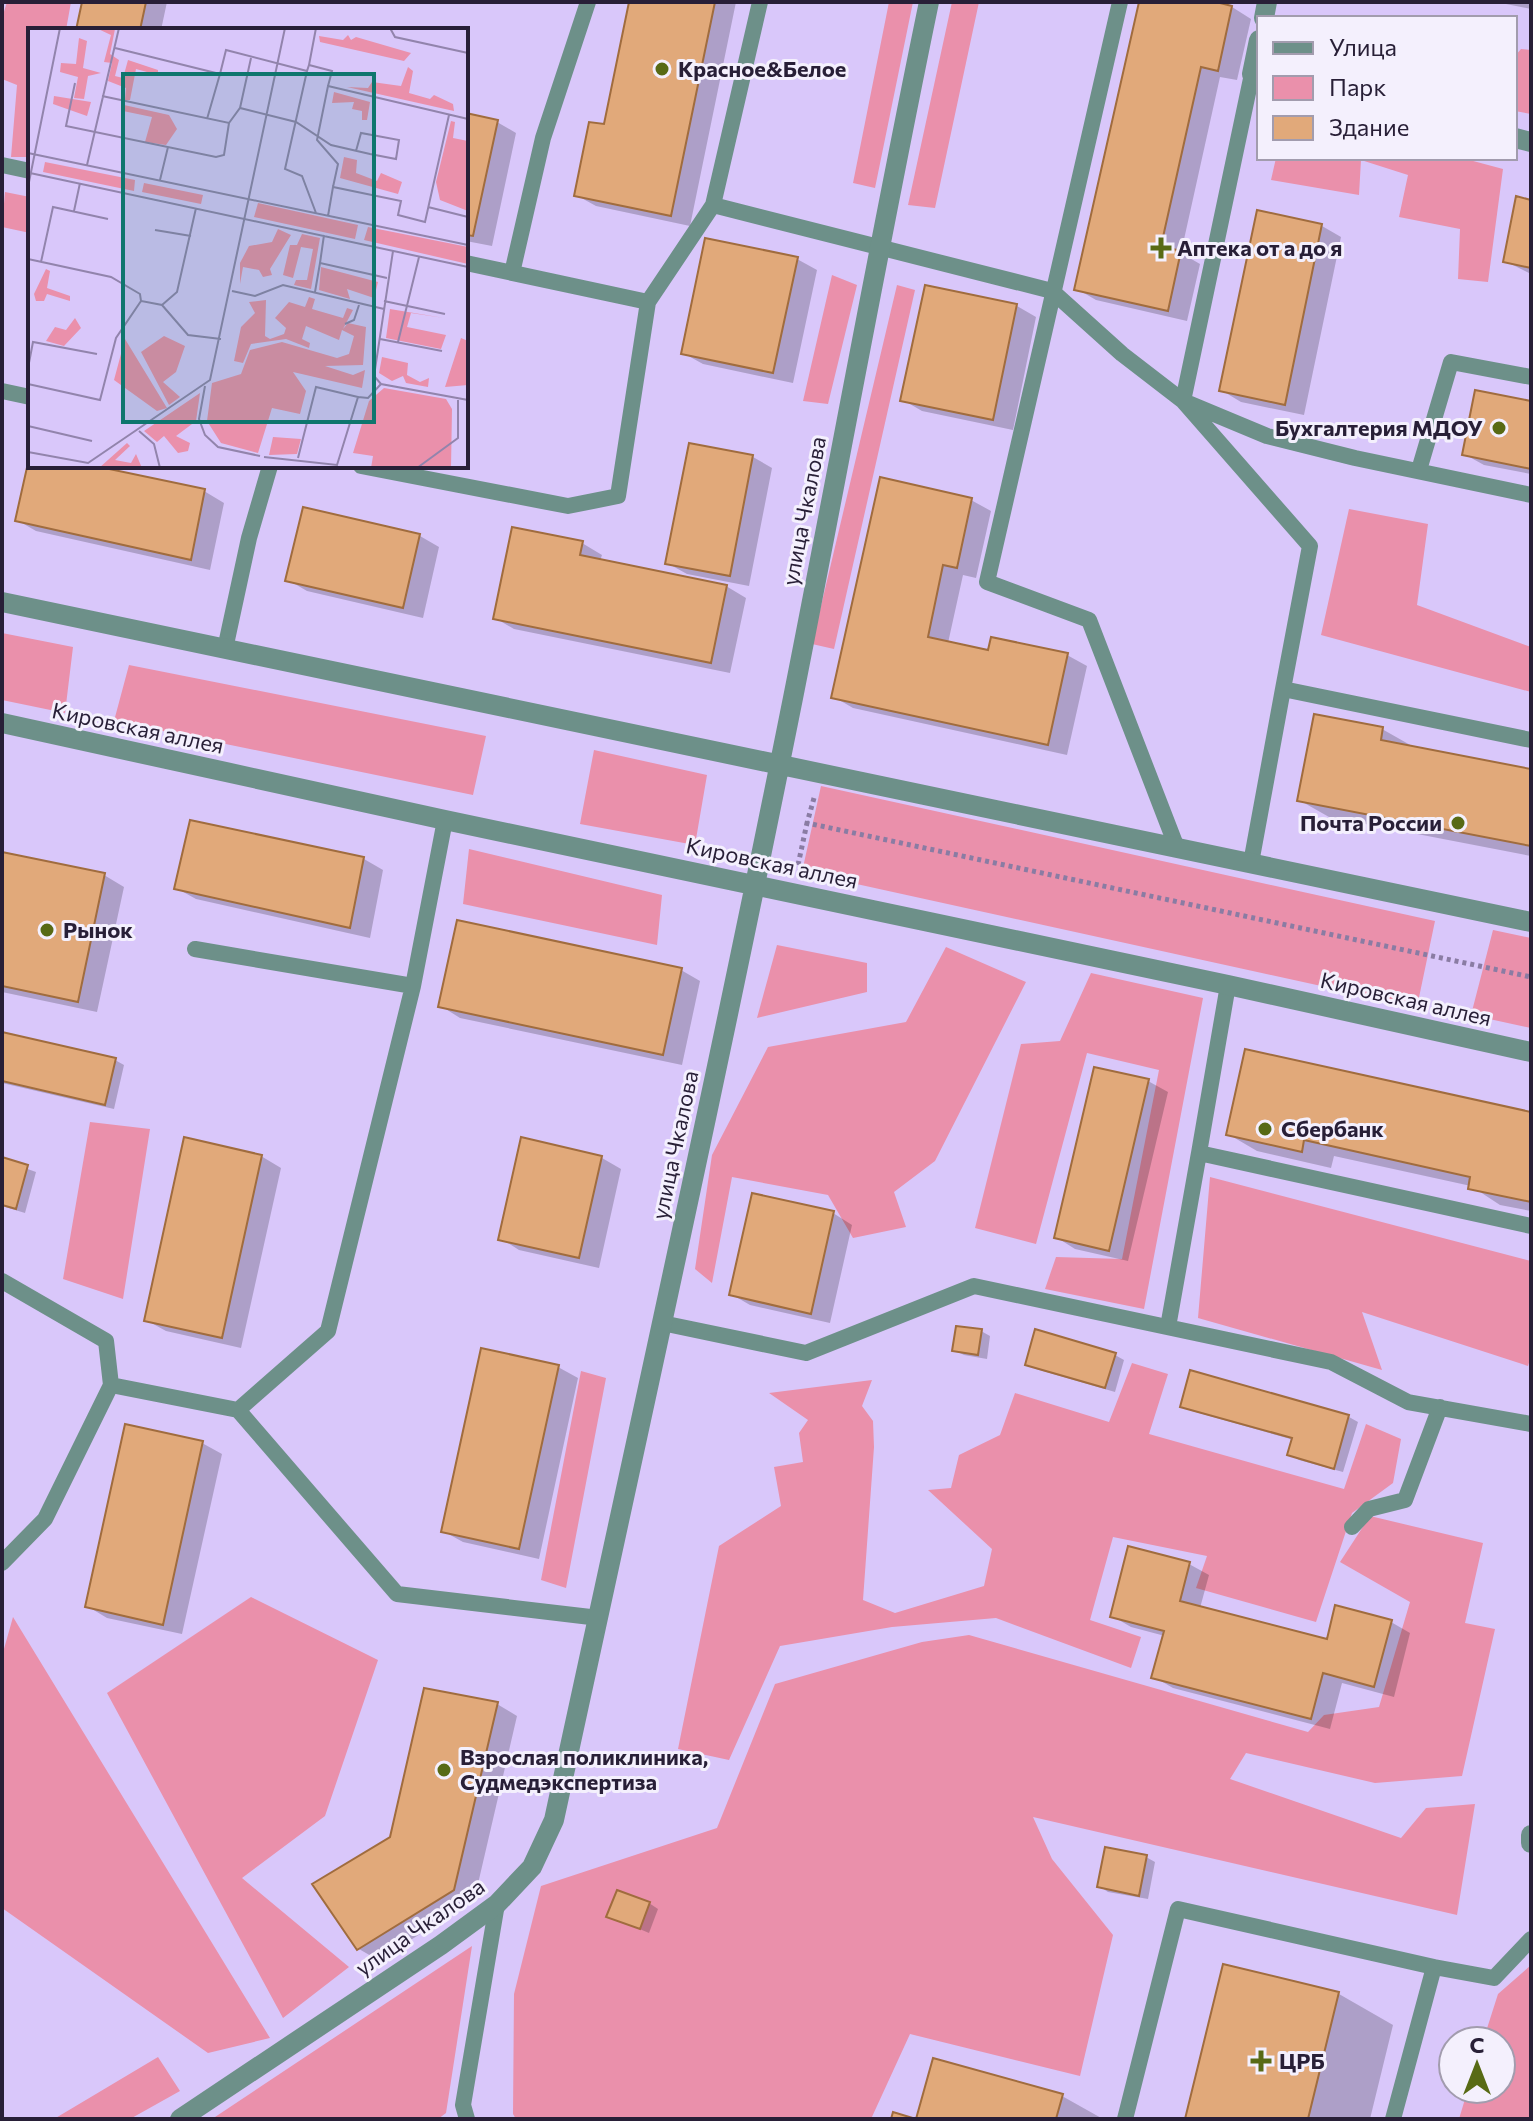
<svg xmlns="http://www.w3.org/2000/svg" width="1533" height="2121" viewBox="0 0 1533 2121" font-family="Commissioner,sans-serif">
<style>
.green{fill:#ea90ab}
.shadow{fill:#0003}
.building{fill:#e1a97a;stroke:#a06c3e;stroke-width:2}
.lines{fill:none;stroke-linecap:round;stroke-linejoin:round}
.path{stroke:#8a7ca3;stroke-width:5;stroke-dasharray:4 4;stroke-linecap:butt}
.lane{stroke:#6d9089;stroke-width:16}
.street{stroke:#6d9089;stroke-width:20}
.poi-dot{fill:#586a15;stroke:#f4f0fd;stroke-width:3}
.labels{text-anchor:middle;stroke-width:6;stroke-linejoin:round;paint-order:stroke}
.poi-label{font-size:22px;font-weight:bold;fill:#281f37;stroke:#f4f0fd;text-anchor:start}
.street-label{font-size:22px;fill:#281f37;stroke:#f4f0fd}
.inset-road{fill:none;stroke:#9284ac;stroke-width:2}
.view{fill:#0f766e;fill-opacity:0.15;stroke:#0f766e;stroke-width:4}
.inset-edge{fill:none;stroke:#281f37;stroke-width:4}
</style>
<rect width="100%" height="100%" fill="#d9c7fa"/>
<path class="green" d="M7,2h64l-5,28h-36v127h-19l6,-72 -15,-6v-61z
M889,2h24l-38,186 -22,-5z
M952,2h27l-44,206 -27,-3z
M1521,49l10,1v64l-16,-3v-55z
M1276,158h186l41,11 -15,113 -30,-3 2,-50 -61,-12 9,-42 -47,-15 -2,35 -88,-15z
M5,192l25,5v36l-28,-6z
M832,275l25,10 -29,119 -25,-3z
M897,285l18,5 -81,359 -22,-5z
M1349,509l79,15 -11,81 114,42v45l-210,-57z
M2,633l71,14 -8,66 -63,-13z
M129,665l357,71 -13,59 -359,-74z
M594,750l113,25 -12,70 -115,-21z
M821,786l614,135 -18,86 -615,-135z
M469,849l193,46 -5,50 -194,-41z
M1493,930l38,8v90l-60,-13z
M777,945l90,18v29l-110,26z
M946,947l80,35 -91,179 -41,31 12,35 -53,11 -25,-43 -96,-18 -20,106 -17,-14 17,-114 56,-108 138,-25z
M1091,973l112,25 -59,311 -99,-20 11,-32 66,2 37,-189 -72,-17 -51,191 -61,-16 46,-184 39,-3z
M90,1122l60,7 -27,170 -60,-20z
M1210,1177l321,84v95l-3,10 -166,-54 20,58 -184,-52z
M1132,1363l36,11 -19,60 195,55 22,-65 35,15 -8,44 -41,30 -36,109 -120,-34 11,-32 -94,-19 -23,83 51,17 -10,31 -135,-50 -104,9 -112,19 -51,114 -51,-11 41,-203 62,-40 -7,-39 29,-5 -4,-29 9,-13 -39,-27 103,-13 -10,26 11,15 1,26 -11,153 32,13 89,-27 8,-37 -64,-59 23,-2 8,-33 41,-20 15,-42 94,29z
M581,1371l25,7 -40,210 -25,-8z
M1370,1516l113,27 -18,80 30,6 -33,147 -87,7 -129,-30 -16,26 171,59 25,-30 49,-4 -18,111 -424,-98 19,42 61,76 -33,141 -170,-42 -39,85h-355l-3,-5 1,-120 27,-108 176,-58 58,-144 147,-42 47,-7 339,97 16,-17 55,-8 31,-105 -70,-40z
M251,1597l127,63 -53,156 -83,62 107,89 -66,51 -176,-325z
M13,1617l257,421 -62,15 -206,-145v-252z
M472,1946l-26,167 -8,6h-226z
M1531,1965v154h-72l9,-30h33v-48h-18l15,-47z
M158,2057l22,34 -50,28h-76z"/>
<path class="shadow" d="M84,2h83l-6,28h-83z
M631,2h105l-46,224 -94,-20 -20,-11 29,-69z
M1141,2h66l25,5 19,12 -14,61 -17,-3 -39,176 19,11 -13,57 -91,-21 -19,-11z
M1496,2h35v7z
M466,115l31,7 19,11 -24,113 -26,-5z
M1531,202v72l-26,-13z
M1322,226l19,11 -37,178 -63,-13 -20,-12z
M797,259l20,11 -24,113 -90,-19 -20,-11z
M926,287l91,19 19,11 -23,113 -91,-19 -19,-11z
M1531,403v71l-47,-9 -20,-11z
M753,457l19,11 -23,118 -62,-12 -20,-11z
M30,463v3h55l119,25 20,12 -14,67 -174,-39 -19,-11z
M971,500l20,11 -15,67 -13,-3 -15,68 41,9 78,3 20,11 -20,89 -214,-47 -19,-11z
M304,509l116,27 19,11 -16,71 -116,-27 -19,-11z
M582,543l20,12 -2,6 126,25 20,12 -16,75 -216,-44 -19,-11z
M1382,729l30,17 119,25v85l-202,-39 -30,-17z
M191,823l173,36 19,11 -13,68 -174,-39 -20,-11z
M2,854l102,21 20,12 -27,125 -95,-20z
M681,970l19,11 -18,84 -222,-47 -19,-12z
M2,1034l113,26 9,5 -10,44 -112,-26z
M1148,1081l20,11 -40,169 -53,-12 -19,-12z
M1531,1114v97l-31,-6 -29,-19 -137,-30 -3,12 -74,-17 -29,-17z
M261,1156l20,12 -40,180 -75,-17 -20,-11z
M602,1158l19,11 -22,99 -80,-18 -19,-12z
M2,1160l34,12 -11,41 -23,-7z
M833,1213l19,12 -22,98 -80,-18 -19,-11z
M981,1331l9,5 -3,23 -23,-4 -10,-5z
M1115,1355l9,5 -9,32 -79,-23 -9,-5z
M558,1367l20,11 -39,181 -76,-17 -20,-11z
M1183,1406l166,11 9,5 -15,50 -44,-12 -9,-6 4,-14 -102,-29z
M202,1443l20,11 -40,180 -75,-16 -20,-12z
M1189,1564l20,11 -9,33 128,34 63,-20 19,11 -16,64 -52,-14 -12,46 -157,-41 -19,-11 11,-41 -34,-9 -19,-11z
M497,1704l20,12 -43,185 -96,59 -19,-11 32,-111z
M1146,1857l9,5 -7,37 -40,-7 -9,-6z
M649,1903l9,6 -9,24 -40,-17z
M1339,1994l54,31 -23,94h-183z
M1062,2096l41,23h-185z"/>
<path class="building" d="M82,2h64l-6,28h-64z
M629,2h86l-44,214 -97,-20 15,-74 15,2z
M1139,2h77l16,4 -14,65 -17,-4 -40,179 20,5 -13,60 -94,-21z
M466,113l32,7 -25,116 -7,-1z
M1516,196l15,4v68l-28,-6z
M1257,210l65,14 -37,181 -66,-14z
M705,238l93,19 -25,116 -92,-19z
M925,285l92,19 -24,116 -93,-19z
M1475,390l56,11v68l-69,-14z
M689,443l64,12 -23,121 -65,-12z
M30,454v12h65l110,23 -14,71 -176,-39z
M880,477l92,21 -15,70 -14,-3 -15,72 60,13 3,-13 77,16 -20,92 -217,-47z
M303,507l117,27 -17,74 -118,-27z
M512,527l71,14 -3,14 147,30 -16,78 -218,-44z
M1314,714l69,13 -2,13 150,29v77l-234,-45z
M190,820l174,37 -14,71 -176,-39z
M2,852l103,21 -27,129 -76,-16z
M457,920l225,48 -19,87 -225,-48z
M2,1032l114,26 -11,47 -103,-24z
M1245,1049l286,63v90l-63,-13 2,-12 -166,-37 -2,12 -76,-17z
M1094,1067l55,12 -40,172 -55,-13z
M184,1137l78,18 -40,183 -78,-17z
M521,1137l81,19 -23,102 -81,-18z
M2,1157l26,8 -12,44 -14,-4z
M752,1193l82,18 -23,103 -82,-19z
M956,1326l26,3 -4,26 -26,-4z
M1035,1329l81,24 -11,35 -80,-23z
M481,1348l78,17 -40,184 -78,-17z
M1190,1370l159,45 -15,54 -47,-14 5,-17 -112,-31z
M125,1424l78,17 -40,184 -78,-18z
M1128,1546l62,16 -10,39 147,38 8,-34 57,15 -18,67 -51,-14 -12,46 -160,-41 13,-47 -54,-14z
M424,1688l74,14 -44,188 -97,60 -45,-66 78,-47z
M1105,1847l42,8 -8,41 -42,-9z
M617,1890l33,12 -10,27 -34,-12z
M1223,1964l116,28 -31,127h-123z
M933,2058l130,36 -7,25h-165l2,-7 23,7z"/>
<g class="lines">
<path class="path" d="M814,798l-7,25 724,154
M798,865l9,-42"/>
<path class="lane" d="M1120,2l-133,580 102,38 88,228
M1252,74l-69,327 127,145 -27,143
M2,165l28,6
M713,205l47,-203
M466,263l182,39 65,-97 339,86 70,63 61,47 84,35 88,22 176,37
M512,273l31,-135 45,-136
M2,391l28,6
M361,466l207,40 50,-10 30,-194
M1419,470l32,-108 80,15
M225,649l24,-111 21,-72
M1251,863l32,-174 248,51
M195,949l218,37
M1228,985l-29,168 332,73
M2,1281l104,60 5,44 127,25 159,184 202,24
M662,1323l144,30 168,-67 357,76 77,40 123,22
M1168,1327l31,-174
M238,1410l90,-79 85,-345 32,-166
M1352,1527l17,-18 36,-9 35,-93
M2,1563l43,-44 66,-134
M1434,1967l60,11 37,-39
M467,2119l-4,-14 34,-201
M1125,2119l53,-210 256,58 -41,152"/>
<path class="street" d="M1264,18l3,-16
M1259,40l-7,34 7,2
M1515,138l16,4
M2,602l1529,320
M2,723l443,97 783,165 303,67
M1531,1835v8
M180,2119l261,-174 56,-41 35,-37 22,-47c81,-374 164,-747 239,-1122 46,-232 88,-465 136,-696"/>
</g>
<g class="poi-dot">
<circle cx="662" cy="69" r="8"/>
<path d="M1157 236h8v8h8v8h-8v8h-8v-8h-8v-8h8z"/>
<circle cx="1499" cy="428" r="8"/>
<circle cx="1458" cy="823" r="8"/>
<circle cx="47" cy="930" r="8"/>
<circle cx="1265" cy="1129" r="8"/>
<circle cx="444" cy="1770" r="8"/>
<path d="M1257 2049h8v8h8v8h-8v8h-8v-8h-8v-8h8z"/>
</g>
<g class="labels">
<g class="poi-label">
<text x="678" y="77">Красное&amp;Белое</text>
<text x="1177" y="256">Аптека от а до я</text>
<text x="1483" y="436" text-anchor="end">Бухгалтерия МДОУ</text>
<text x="1442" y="831" text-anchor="end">Почта России</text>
<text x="63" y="938">Рынок</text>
<text x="1281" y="1137">Сбербанк</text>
<text x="460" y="1765">Взрослая поликлиника,<tspan x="460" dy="25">Судмедэкспертиза</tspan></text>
<text x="1279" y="2069">ЦРБ</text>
</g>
<g class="street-label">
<text transform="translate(804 511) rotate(-79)" y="8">улица Чкалова</text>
<text transform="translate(138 728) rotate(12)" y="8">Кировская аллея</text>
<text transform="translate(772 863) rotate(12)" y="8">Кировская аллея</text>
<text transform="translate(1406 999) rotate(13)" y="8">Кировская аллея</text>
<text transform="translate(675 1145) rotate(-78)" y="8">улица Чкалова</text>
<text transform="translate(420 1927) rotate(-35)" y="8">улица Чкалова</text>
</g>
</g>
<g transform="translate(28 28)">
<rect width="440" height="440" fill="#d9c7fa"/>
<path d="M68,0l19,1 -5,25 9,6 -4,16 8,2 5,-18 30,10v5l-22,-6 -6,31h-5l1,-12 -18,-7 4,-18 -8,-1 7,-27zM320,7l3,5 5,-3 55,16 -7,8 -84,-19 -1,-6 24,4zM51,10l8,3 -4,27 18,5 -13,3 -4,23 -10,-1 4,-21 -18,-5 1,-9 15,1zM380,39l5,4 -4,22 21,6 4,-4 19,9 1,7 -107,-24 21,1 4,-6 29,4zM306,64l36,10 -3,18h-5v-9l-10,-2 2,-7 -22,1zM26,68l37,6 -4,14 -34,-12zM96,77l45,10 8,14 -11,16 -21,-3 7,-25 -29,-6zM423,93l4,1 -2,16 15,3v70l-28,-11 -4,-18zM316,129l13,3 -1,13 21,8 4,-8 21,9 -4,12 -58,-16zM17,134l90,18 -1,11 -91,-19zM116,155l59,12 -2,9 -59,-12zM230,175l100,22 -3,14 -101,-22zM340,199l100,20v17l-104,-24zM250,201l13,6 -21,34 2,6 -9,2 -4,-7 -16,-3 -3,17v-21l9,-17 23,-4zM274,206l18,4 -9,51 -17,-4 2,-5h11l6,-31 -12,-2 -8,31 -10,-3 7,-30h7zM293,239l57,15 -4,16 -27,-9 3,10 -31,-9zM18,241l4,2 -3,17 23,8v5l-23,-7 -3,7h-8l-2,-7zM281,269l6,2 -3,10 31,9 4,-10 6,2 -10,19 5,-6 18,4 -3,38 -38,1 28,9 12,-5 -3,18 -69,-16 13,19 -6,23 -28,-6 -14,45 -37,-10 -14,-22 5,-38 29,-9 9,-24 32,-8 55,16 12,-4 5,-18 -12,-6 -3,10 -33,-14 -4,13 8,4 -1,5 -23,-9 -35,5 -8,19 -9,-2 7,-34 14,-14 -6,-11 17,-2 -1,36 5,3 14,-5 2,-6 -11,-10 14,-16 16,5zM362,281l54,9 -33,-5 -4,14 39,8 -5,14 -55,-11zM47,290l6,10 -17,18 -18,-5 9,-14 11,3zM136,308l21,10 -9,26 -13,10 17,15 -11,8 -28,-53zM433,310l7,3v44l-23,2zM97,311l42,69 -10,3 -43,-31zM354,329l26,6 -1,12 13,7 9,-4 -1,9 -22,-4 -3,-7 -11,5 -13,-8zM356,360l62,11 6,10 -1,59h-80l2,-12 -20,-3 16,-52zM172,365l-4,28 -20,15 14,7 -2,8 -10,2 -14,-17 -7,6 -13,-11zM245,409l28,2 -4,15 -28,1zM99,415l3,3 -15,14 16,3 5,-9 6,14h-43z" fill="#ea90ab"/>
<path class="inset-road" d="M362,0l5,9 73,16M87,20l105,26 6,-24 81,21 2,-6 23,6 -4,15 140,33M281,37l7,-37M279,43l-22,98 17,7 14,37M47,55l-9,43 150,31 8,-2 5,-32M300,58l-11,54 21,24 -5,23M74,68l127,27 11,-15 56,14 35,23 39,9 26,5 3,-19 -38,-7 -5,18M212,80l11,-50M179,91l13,-45M0,125l440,92M59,137l32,-137M2,145l438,94M132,152l8,-33M0,159l32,-159M400,179l40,10M46,183l6,-28M300,188l5,-29 68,14 -3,14 27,7 24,-107M127,202l36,6M296,207l-4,28 67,15M365,223l-19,125 7,8 87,16M0,231l83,18 29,17 1,7 21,4 26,30 33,4M13,234l12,-55 55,12M204,263l23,5 28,-11 101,24M287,264l5,-29M356,273l61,13M134,277l15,-13 19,-84M317,296l9,-4 5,-15M352,311l62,12M370,314l21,-85M0,340l5,-26 64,12M0,356l72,16 16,-62 25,-37M177,358l-6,33 6,16 13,12 42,9M330,369l10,1 13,-14M0,398l64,15M111,403l15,13 6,24M0,424l60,11 122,-83 75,-352M236,429l73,8 21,-68 -42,-10 -18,71M389,440l41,-30v-38"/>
<path class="view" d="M95,46h251v348h-251z"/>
<rect width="440" height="440" class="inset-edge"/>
</g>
<rect width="1533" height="2121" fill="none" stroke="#281f37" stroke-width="8"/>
<rect x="1257" y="16" width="260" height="144" fill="#f4f0fd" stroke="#a29cae" stroke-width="2"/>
<rect x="1273" y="42" width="40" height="12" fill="#6d9089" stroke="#a29cae" stroke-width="2"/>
<text x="1329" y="56" font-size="24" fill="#281f37">Улица</text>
<rect x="1273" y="76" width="40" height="24" fill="#ea90ab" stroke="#a29cae" stroke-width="2"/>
<text x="1329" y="96" font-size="24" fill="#281f37">Парк</text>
<rect x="1273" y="116" width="40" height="24" fill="#e1a97a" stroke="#a29cae" stroke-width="2"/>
<text x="1329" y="136" font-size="24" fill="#281f37">Здание</text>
<g transform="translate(1477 2065)"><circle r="38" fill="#f4f0fd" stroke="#a29cae" stroke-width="2"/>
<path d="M0-6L14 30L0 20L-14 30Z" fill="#586a15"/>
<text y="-12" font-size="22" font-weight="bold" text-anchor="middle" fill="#281f37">С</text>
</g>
</svg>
